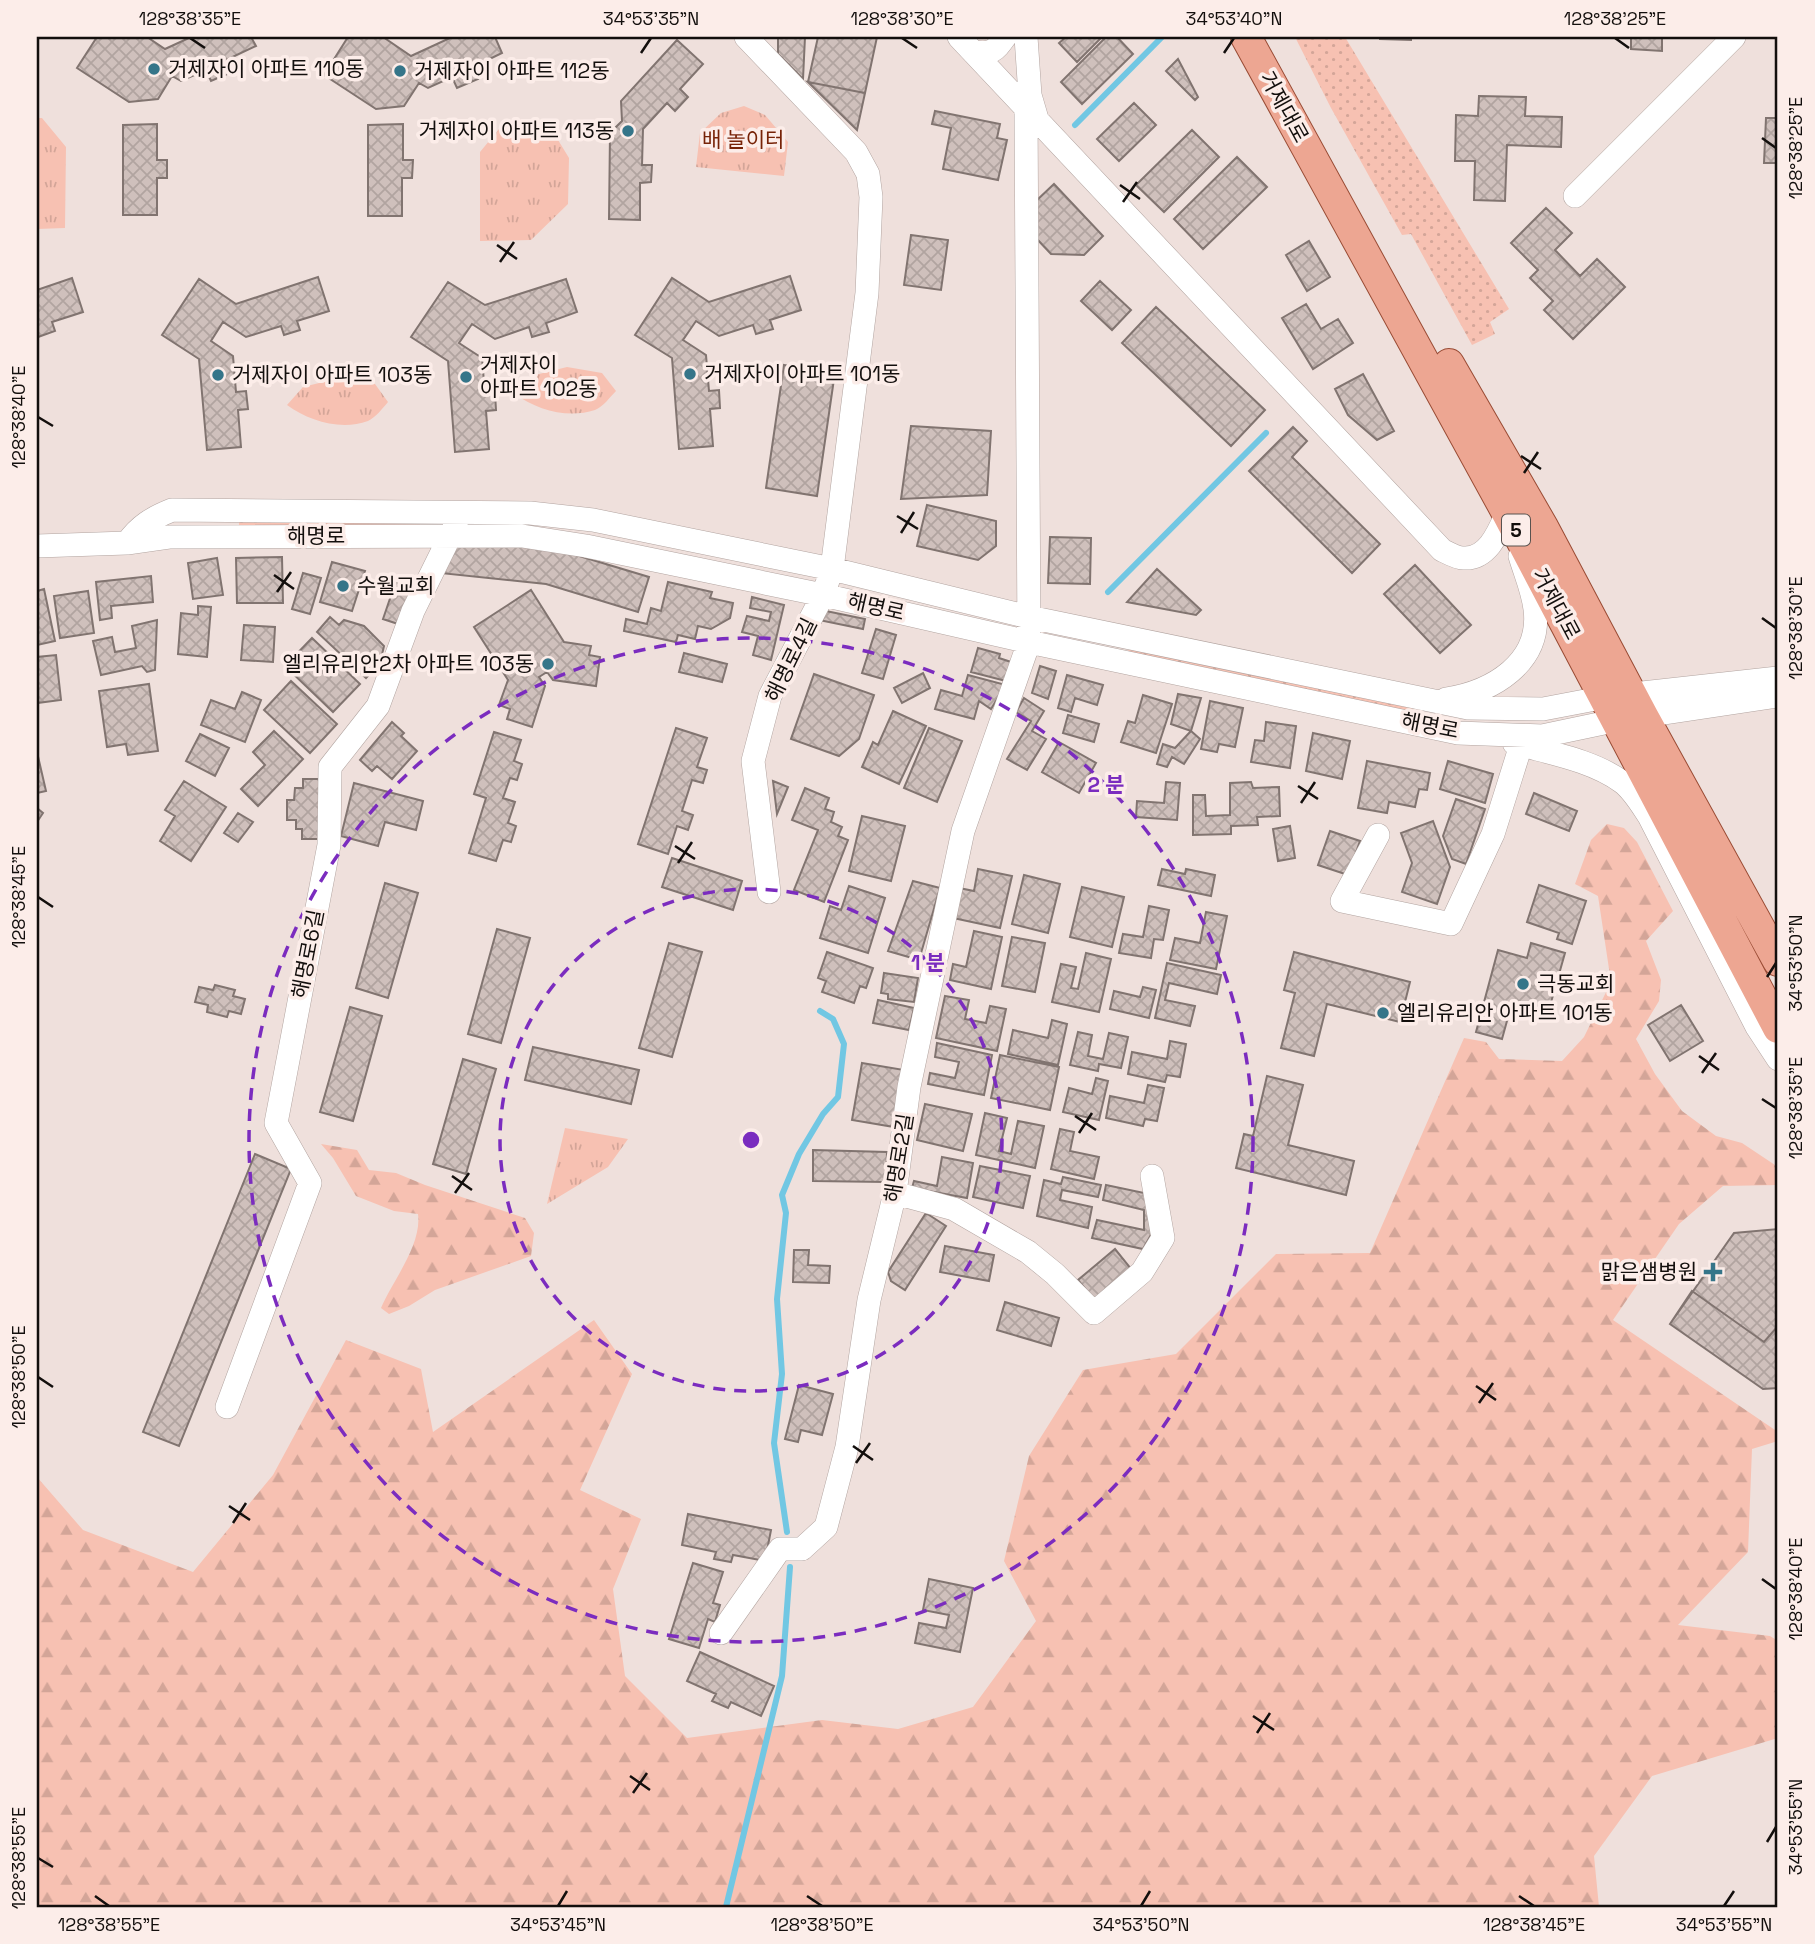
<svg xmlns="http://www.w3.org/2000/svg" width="1815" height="1944" viewBox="0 0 1815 1944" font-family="'Space Grotesk','Noto Sans KR',sans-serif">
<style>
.grass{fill:url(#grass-dots)}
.forest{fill:url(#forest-firs)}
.park{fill:url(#park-tufts)}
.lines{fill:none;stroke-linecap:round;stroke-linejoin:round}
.stream{stroke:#71c7e3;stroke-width:6}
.building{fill:url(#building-cross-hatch);stroke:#817470;stroke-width:2}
.minor-casing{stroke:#b2a4a0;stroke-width:24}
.major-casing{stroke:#994b34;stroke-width:32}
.minor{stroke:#fff;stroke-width:23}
.major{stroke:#eda692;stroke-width:30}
.ticks{fill:none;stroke:#130f0d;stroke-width:2.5}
.ring{fill:none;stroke:#7b2cbf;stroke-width:3.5;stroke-dasharray:12 9}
.poi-dot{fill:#357589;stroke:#fcede9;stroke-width:2.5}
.labels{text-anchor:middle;stroke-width:7;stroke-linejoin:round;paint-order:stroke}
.shield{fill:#fcede9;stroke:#59524f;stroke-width:2}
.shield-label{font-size:19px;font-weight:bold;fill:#130f0d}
.poi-label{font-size:21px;fill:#130f0d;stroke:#fcede9;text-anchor:start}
.street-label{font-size:21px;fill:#130f0d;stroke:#fcede9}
.park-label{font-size:21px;fill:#772307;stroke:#fcede9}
.centre{fill:#7b2cbf;stroke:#fcede9;stroke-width:3.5}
.ring-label{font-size:21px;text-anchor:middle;font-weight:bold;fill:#7b2cbf;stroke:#fcede9;stroke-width:7;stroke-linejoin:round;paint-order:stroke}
.neatline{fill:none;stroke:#130f0d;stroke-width:2.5}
.ticks-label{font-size:18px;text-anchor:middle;fill:#130f0d}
</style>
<defs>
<pattern id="grass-dots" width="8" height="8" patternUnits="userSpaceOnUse" patternTransform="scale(1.75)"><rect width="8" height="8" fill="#f7c1b2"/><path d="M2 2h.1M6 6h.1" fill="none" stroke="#d3a598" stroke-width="1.8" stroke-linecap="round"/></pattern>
<pattern id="forest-firs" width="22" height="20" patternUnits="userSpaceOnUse" patternTransform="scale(1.75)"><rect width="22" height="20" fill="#f7c1b2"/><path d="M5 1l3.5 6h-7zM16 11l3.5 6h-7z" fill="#d3a598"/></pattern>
<pattern id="park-tufts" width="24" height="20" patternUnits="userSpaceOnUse" patternTransform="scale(1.75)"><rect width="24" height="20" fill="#f7c1b2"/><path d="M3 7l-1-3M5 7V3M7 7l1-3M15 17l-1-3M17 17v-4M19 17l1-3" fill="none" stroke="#d3a598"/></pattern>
<pattern id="building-cross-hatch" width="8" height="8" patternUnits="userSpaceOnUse" patternTransform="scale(1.75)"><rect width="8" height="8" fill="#cfc0bc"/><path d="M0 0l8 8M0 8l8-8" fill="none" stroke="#b1a4a0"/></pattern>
</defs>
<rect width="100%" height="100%" fill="#efe0dc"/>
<path class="grass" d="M1295,37h50l164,272 -19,13 5,12 -23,11 -61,-111 -9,1 -71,-127z
M420,520v8l-181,2v-8z
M1129,647l286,62 -30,4 -258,-56z"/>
<path class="forest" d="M1607,824l17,4 13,14 36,69 -27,30 15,39 -2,21 -23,38 19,35 27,37 34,25 26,7 36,24v18l-55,1 -44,38 -66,96 165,112v9l-26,8 -4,103 -70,73 92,11 8,5v97l-126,38 -58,80 5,51h-1562v-430l46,53 110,42 80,-97 73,-135 75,29 12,63 161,-112 38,54 -52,116 61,29 -28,70 12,87 62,62 135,-18 76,9 75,-22 63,-86 -32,-60 25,-105 54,-86 93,-16 100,-100 94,-1 94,-215 22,4 13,17 63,2 22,-24 27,-55 -13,-86 -23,-12 16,-44z
M321,1144l36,6 12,20 27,3 29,12 100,33 9,15 -3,23 -96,34 -26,16 -20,8 -8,-6c12,-28 41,-63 37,-94l-24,-3 -38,-15 -23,-38z"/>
<path class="park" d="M744,106l21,9 23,27 -4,34 -88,-9 4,-34 21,-20z
M37,118h5l24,29 -1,81 -28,1z
M519,119l33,11 17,28 -1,46 -37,36 -51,1v-89l19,-23z
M567,367l35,6 14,18c-6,6 -13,16 -21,19 -27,9 -58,0 -80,-16l16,-18z
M339,378l36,6 13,18c-5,6 -13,16 -20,19 -27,10 -59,0 -81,-16l16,-18z
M565,1128l63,11 -20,28 -61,37z"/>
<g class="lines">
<path class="stream" d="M1075,125l87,-88
M1108,592l158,-159
M787,1532l-13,-89 8,-69 -5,-75 9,-86 -4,-18 17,-41 24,-40 15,-17 6,-53 -11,-25 -13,-8
M726,1907l56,-231 8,-109"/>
</g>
<path class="building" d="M97,37h50l18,12 26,-12h60l5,9 -30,14 6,12 -21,9 -5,-11 -25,11 -9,-5 -14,23 -29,3 -52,-34z
M348,37h35l28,19 41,-19h43l7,16 -29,14 5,12 -21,9 -5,-11 -24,11 -9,-5 -15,23 -28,3 -52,-34z
M778,37h27l-2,42 -25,-25z
M818,37h59l-12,56 -57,-11z
M1066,37h36l-25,25 -18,-19z
M1106,37h11l16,17 -51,50 -21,-22z
M1380,37h31v3l-31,-1z
M1631,37h31v14l-31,-2z
M677,40l26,24 -23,25 8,8 -13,14 -8,-8 -24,26 -1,36h10l-1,17 -11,1v37l-31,-1 1,-86 12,-12 -1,-20z
M1178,59l20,38 -3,3 -29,-29z
M808,82l57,11 -8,37z
M1479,96l47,1 -1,19 37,1 -1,30 -54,-2 -2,56 -31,-1 1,-39h-20l1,-46 22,1z
M1134,103l22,22 -37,36 -22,-22z
M935,111l65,13 -3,14 10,2 -9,40 -55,-11 8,-41 -19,-4z
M1766,118h12v45h-14z
M157,124v36h10v18h-10v37h-34v-90z
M403,124v36h10l-1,18h-10v38h-34v-91z
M1192,130l27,27 -55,55 -28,-27z
M1237,157l30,30 -64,62 -29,-30z
M1054,184l49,52 -19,19 -33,-1 -16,-17v-35z
M1546,208l26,25 -17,17 25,26 17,-17 28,28 -52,52 -29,-29 9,-9 -23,-23 8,-8 -27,-27z
M911,235l37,5 -7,50 -37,-5z
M1309,241l21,36 -23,14 -21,-36z
M790,276l11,34 -31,10 3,9 -17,5 -3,-9 -34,11 -23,-15 -13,19 23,15 3,36 10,-1 1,18 -10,1 3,37 -34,3 -7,-91 -37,-23 37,-57 37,24z
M318,277l11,34 -32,10 3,9 -16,5 -3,-9 -35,11 -23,-15 -12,19 22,15 3,36 10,-1 2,18 -10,1 3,37 -34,3 -8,-91 -37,-24 37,-56 37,25z
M72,278l11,34 -31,10 3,9 -17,6 -1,-47z
M566,279l11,33 -31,11 3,9 -17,5 -3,-10 -34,12 -23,-15 -13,19 23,15 3,36 10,-1 1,17 -10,1 3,38 -34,3 -7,-91 -37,-24 37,-55 37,23z
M1100,281l31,29 -19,20 -31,-29z
M1306,304l15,25 17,-10 15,24 -40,26 -31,-51z
M1156,307l109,103 -34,36 -109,-103z
M784,365l51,7 -18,124 -51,-8z
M1363,374l31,57 -17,9 -29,-25 -13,-26z
M911,426l80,5 -4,64 -86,4z
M1293,427l14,14 -15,16 88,87 -28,29 -103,-102z
M927,505l69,16v25l-18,14 -61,-14z
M1050,537l41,1 -1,46 -42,-1z
M450,540l106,9 93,28 -11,35 -92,-28 -106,-11z
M282,557l1,46h-46l-1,-45z
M217,558l6,37 -30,4 -5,-36z
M332,562l33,9 -13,40 -32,-9z
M1415,565l56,60 -31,28 -56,-59z
M1157,569l44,41 -5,5 -69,-13z
M303,573l18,5 -11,36 -18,-5z
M151,576l2,26 -42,4 1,12 -12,2 -4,-38z
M397,578l18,6 -14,41 -18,-6z
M668,582l44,10 -2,6 23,5 -3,15 -19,11 -13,-3 -3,13 -17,-4 -2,7 -52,-11 2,-12 21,5 4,-16 10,3z
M44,589l11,52 -18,4v-54z
M531,590l33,52 27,4 -2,9 11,2 -4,29 -43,-6 -6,-8 -8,5 6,9 -13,41 -25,-8 3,-10 -11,-4 9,-25 -34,-53z
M88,591l6,42 -34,5 -6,-42z
M752,597l32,8 -13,55 -18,-5 5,-19 -16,-4 5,-16 22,5 2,-9 -21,-4z
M198,606l13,1 -4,50 -29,-3 3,-41 17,2z
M821,610l44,9 -2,10 -44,-9z
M330,617l9,8 5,-5 20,6 20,20 -4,17 -14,15 -49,-46z
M157,620l-2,50 -8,2 -5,-6 -41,9 -8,-34 19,-4 3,15 21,-4 -4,-22z
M244,625l31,2 -2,35 -32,-2z
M876,629l20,6 -13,44 -21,-6z
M312,638l48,46 -27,28 -48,-46z
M978,648l22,6 -1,4 12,4 -5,19 -35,-9z
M684,653l43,11 -5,18 -43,-10z
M56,655l5,45 -24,3v-46z
M1040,666l16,5 -8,28 -16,-6z
M923,673l7,15 -28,15 -8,-15z
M814,674l60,21 -15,44 -20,17 -48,-17z
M968,675l38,10 -15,24 -12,-8 -5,18 -39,-10 6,-19 21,6z
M1067,675l36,10 -6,20 -22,-7 -4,14 -13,-4z
M291,681l46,43 -27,29 -46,-43z
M149,684l9,67 -30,4 -2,-11 -19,3 -8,-56z
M242,692l19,8 -16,42 -44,-17 10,-25 24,9z
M1178,694l23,4 -10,33 -20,-7z
M1143,695l29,9 -16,49 -35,-11 7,-21 7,2z
M1024,698l20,13 -12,20 14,8 -19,31 -20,-11 24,-38 -15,-9z
M1210,701l33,7 -8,39 -16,-3 -2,8 -16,-3z
M893,711l33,15 -27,58 -37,-17 11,-25 5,3z
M1068,715l31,9 -5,18 -31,-9z
M392,722l12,11 -3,3 16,15 -25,28 -15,-13 -5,5 -12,-11z
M1266,722l30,4 -6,42 -39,-6 4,-22 9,1z
M676,728l31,10 -10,29 10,3 -4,13 -11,-3 -10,31 11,4 -5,15 -11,-4 -9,28 -30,-10z
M929,728l33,13 -25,61 -33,-14z
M274,731l29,28 -45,47 -17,-17 24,-24 -12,-13z
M1191,731l9,8 -16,25 -12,-7 -5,10 -10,-3 6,-20 12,4z
M494,732l27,8 -7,21 8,3 -5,16 -7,-2 -7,20 12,4 -7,21 8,3 -5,16 -8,-2 -7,21 -27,-8 17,-55 -12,-4z
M1313,733l37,8 -8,38 -36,-8z
M200,734l29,14 -14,28 -29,-15z
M1059,742l37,21 -17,30 -37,-21z
M37,752l9,39 -9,2z
M1367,761l63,12 -3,17 -8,-1 -4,18 -26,-5 -2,11 -29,-5z
M1448,761l45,13 -8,29 -45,-14z
M303,779h18v60h-19v-10h-6v-9h-9v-20h7l1,-12h8z
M184,781l42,26 -35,54 -31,-20 15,-25 -10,-6z
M773,781l15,6 -11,27z
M1166,782l14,1 -3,37 -41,-3 1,-16 27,2z
M1251,782l2,6 26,-1 1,29 -23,1 1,8 -27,1v8l-38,1v-40h12l1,21 24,-1v-32z
M354,783l69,18 -7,29 -31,-8 -7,24 -37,-10z
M805,788l24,10 -4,11 9,3 -3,10 11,5 -4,9 10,4 -24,62 -30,-12 24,-60 -26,-10z
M1534,793l43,18 -8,20 -43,-17z
M1456,799l29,10 -19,55 -14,-5 -9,-23z
M37,808l6,5 -6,9z
M238,813l15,9 -15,20 -14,-9z
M862,816l43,10 -14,55 -42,-10z
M1433,821l17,46 -13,37 -35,-12 10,-29 -11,-30z
M1290,826l5,32 -17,3 -5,-32z
M1330,831l30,10 -12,34 -30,-10z
M672,858l70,23 -9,29 -71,-23z
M978,869l34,7 -12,52 -47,-10 6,-30 15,3z
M1162,869l23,5 1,-5 29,6 -4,21 -53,-11z
M1024,875l36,9 -12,49 -36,-9z
M913,881l27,7 -21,72 -31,-9z
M385,883l33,10 -30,105 -32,-10z
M1539,885l47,16 -14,43 -15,-5 2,-6 -32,-11z
M849,886l36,12 -17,55 -48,-15 10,-32 11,4z
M1082,887l42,10 -12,50 -42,-10z
M1149,906l20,4 -6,30 -9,-1 -3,19 -32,-5 4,-19 20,3z
M1206,912l21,4 -11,53 -46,-9 5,-22 25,5z
M497,929l33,9 -29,105 -33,-9z
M974,931l28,6 -11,52 -41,-9 3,-16 13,3z
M1012,937l33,6 -10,49 -33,-6z
M669,943l33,9 -30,105 -33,-9z
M1531,943l34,10 -19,67 -36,-10 -8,29 -26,-7 22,-82 29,8z
M827,952l46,16 -7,20 -6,-2 -6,17 -32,-11 4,-11 -8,-3z
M1294,952l116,30 -10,40 -73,-18 -13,52 -33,-8 14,-55 -11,-3z
M1086,953l25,6 -12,53 -47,-10 9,-38 15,3 -5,21 7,1z
M1167,963l54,12 -4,19 -48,-11 -4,17 30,6 -5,20 -35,-8z
M884,973l34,5 -4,24 -26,-3v-5l-7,-1z
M215,985l20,5 -2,6 12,3 -4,15 -12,-3 -2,6 -20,-5 1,-7 -13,-3 4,-15 14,3z
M1143,987l13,3 -7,28 -39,-9 4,-18 26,6z
M945,996l24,4 -4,19 21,4 4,-17 16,3 -9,42 -61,-13z
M878,1000l36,8 -5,22 -36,-7z
M1681,1005l22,36 -33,20 -22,-36z
M350,1007l32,9 -29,105 -33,-9z
M1052,1020l15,4 -9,41 -50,-11 5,-24 35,8z
M1078,1032l14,3 -4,21 15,3 6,-26 19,4 -7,31 -22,-4 -1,7 -28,-6z
M1170,1041l16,3 -6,33 -13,-2 -2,7 -37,-8 4,-22 35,7z
M937,1043l55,12 -8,40 -56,-11 2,-11 25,5 4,-16 -24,-5z
M533,1047l106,23 -8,34 -106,-24z
M1000,1055l59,12 -9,43 -59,-12z
M463,1059l33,10 -30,105 -33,-10z
M862,1063l42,7 -10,57 -42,-7z
M1267,1076l36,9 -15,60 66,16 -8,34 -110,-27 8,-34 9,2z
M1096,1078l12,3 -9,39 -36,-8 6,-24 23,6z
M1148,1085l16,3 -7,33 -12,-2 -2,7 -37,-8 4,-22 34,7z
M925,1104l47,10 -9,37 -46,-11z
M985,1113l22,5 -8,33 12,3 7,-33 26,5 -9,42 -59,-13z
M1060,1129l14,3 -4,19 29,6 -5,22 -43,-10z
M813,1150l74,2 -1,30 -73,-1z
M255,1154l36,15 -112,277 -36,-14z
M942,1157l31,6 -6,35 -55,-10 2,-7 23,5z
M980,1166l50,10 -7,32 -50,-11z
M1063,1177l38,8 -3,12 -36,-7 -2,10 32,7 -4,21 -51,-12 7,-36 17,4z
M1106,1185l43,9 3,39 -9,16 -51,-11 5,-18 47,10v-20l-41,-10z
M926,1213l20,13 -41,64 -14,-9 -3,-9z
M1778,1229v159l-15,1 -93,-65 64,-91z
M945,1246l49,9 -5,26 -49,-9z
M1115,1249l17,21 -37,31 -17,-21z
M794,1250h15l-1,15 22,1 -1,17 -36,-1z
M1692,1291l72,51 14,-16v62l-15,1 -93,-65z
M1005,1302l54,16 -8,28 -54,-16z
M799,1385l34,9 -11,41 -21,-5 -3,12 -13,-3z
M688,1514l83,16 -6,31 -32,-6 -2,7 -17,-3 2,-7 -34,-7z
M693,1563l30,9 -10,31 7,2 -5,17 -7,-3 -9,29 -30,-9z
M929,1579l44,9 -13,64 -45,-9 4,-20 27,5 3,-13 -26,-5z
M700,1652l74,34 -13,30 -30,-14 -3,6 -16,-7 4,-7 -29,-13z"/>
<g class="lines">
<g class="minor-casing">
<path id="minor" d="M746,37l110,115 12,22 3,23 -4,96 -35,276 -9,26 -53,101 -17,65 16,131
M959,37l483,513c6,3 15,8 21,8 25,2 36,-27 44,-45
M1026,37l4,58 7,24
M973,52c19,2 21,0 32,-15
M1575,196l159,-159
M127,543c12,-17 25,-25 45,-33l358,3 63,7 239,49 197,48 439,91 75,1 63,-12 172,-19
M37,546l90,-3 42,-6 353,-1 64,10 237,49 206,47 429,91 84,3 76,-16 160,-24
M1446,699c46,-7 96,-36 89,-90 -2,-18 -10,-36 -15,-53
M1514,743c35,10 78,17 108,39 11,8 19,22 27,34l108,211 21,32
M1378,835l-36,66 109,23 42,-90 28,-89
M895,1193l59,16 74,43 27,22 39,39 48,-41 21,-34 -11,-62
M227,1407l83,-224 -34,-60 53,-278 1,-78 48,-61 35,-95 43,-87
M721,1633l59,-84h22l24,-22 21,-80 22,-147 26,-107 14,-106 54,-256 66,-189 -3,-533"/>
</g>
<g class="major-casing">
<path id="major" d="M1246,37l261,476 271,515
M1449,364l94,163 100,189 135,245"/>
</g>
<use href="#minor" class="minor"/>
<use href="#major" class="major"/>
</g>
<path class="ticks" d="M190,38l15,10M902,38l15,10M1615,38l14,10M641,53l10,-15M1224,53l10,-15M1762,138l14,10M1120,185l20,14M1123,202l14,-20M497,245l20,14M500,262l14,-20M38,417l15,9M1521,456l20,13M1524,473l14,-21M897,516l21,13M901,533l13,-21M274,575l20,14M277,592l14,-20M1762,618l14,10M1298,786l20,13M1301,803l14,-21M675,846l20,13M678,863l14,-21M38,897l15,10M1767,977l9,-14M1699,1056l20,14M1702,1073l14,-20M1762,1099l14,9M1075,1116l21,14M1079,1133l13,-20M452,1176l20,14M455,1193l14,-20M38,1377l15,10M1476,1386l20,14M1479,1403l14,-20M853,1446l20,14M856,1463l14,-20M229,1506l21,14M233,1523l13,-20M1762,1579l14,10M1253,1716l21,14M1257,1733l13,-20M630,1776l20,14M633,1793l14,-20M1767,1842l9,-15M38,1858l15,9M95,1896l14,10M807,1896l15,10M1519,1896l15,10M558,1906l9,-15M1141,1906l9,-15M1724,1906l10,-15"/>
<g class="ring">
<circle cx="751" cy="1140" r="251"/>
<circle cx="751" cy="1140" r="502"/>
</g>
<g class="poi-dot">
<circle cx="154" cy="69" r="7"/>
<circle cx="400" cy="71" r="7"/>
<circle cx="628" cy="131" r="7"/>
<circle cx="690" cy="374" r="7"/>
<circle cx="218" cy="375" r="7"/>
<circle cx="466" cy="377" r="7"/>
<circle cx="343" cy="586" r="7"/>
<circle cx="548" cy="664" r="7"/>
<circle cx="1523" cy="984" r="7"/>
<circle cx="1383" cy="1013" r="7"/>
<path d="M1709.5 1261.5h7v7h7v7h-7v7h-7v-7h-7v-7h7z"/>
</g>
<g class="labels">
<rect class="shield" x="1502" y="514.5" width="28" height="31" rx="5"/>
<g class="shield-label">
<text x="1516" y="537">5</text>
</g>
<g class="poi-label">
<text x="168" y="76">거제자이 아파트 110동</text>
<text x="414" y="78">거제자이 아파트 112동</text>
<text x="614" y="138" text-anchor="end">거제자이 아파트 113동</text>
<text x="480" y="372">거제자이<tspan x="480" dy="24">아파트 102동</tspan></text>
<text x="704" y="381">거제자이 아파트 101동</text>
<text x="232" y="382">거제자이 아파트 103동</text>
<text x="357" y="593">수월교회</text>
<text x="534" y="671" text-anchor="end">엘리유리안2차 아파트 103동</text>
<text x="1537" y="991">극동교회</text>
<text x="1397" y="1020">엘리유리안 아파트 101동</text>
<text x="1697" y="1279" text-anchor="end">맑은샘병원</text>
</g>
<g class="street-label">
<text transform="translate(1284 107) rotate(61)" y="7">거제대로</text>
<text x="316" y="543">해명로</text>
<text transform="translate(1556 604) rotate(62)" y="7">거제대로</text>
<text transform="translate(876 607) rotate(13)" y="7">해명로</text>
<text transform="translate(791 660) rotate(-64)" y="7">해명로4길</text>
<text transform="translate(1430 726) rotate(11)" y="7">해명로</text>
<text transform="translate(308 954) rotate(-79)" y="7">해명로6길</text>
<text transform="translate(899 1158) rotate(-81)" y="7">해명로2길</text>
</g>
<g class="park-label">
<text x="743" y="147">배 놀이터</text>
</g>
</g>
<circle cx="751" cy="1140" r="10" class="centre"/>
<g class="ring-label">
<text x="1106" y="792">2 분</text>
<text x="928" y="970">1 분</text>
</g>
<rect width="1815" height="1944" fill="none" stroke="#fcede9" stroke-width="77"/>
<rect x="38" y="38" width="1738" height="1868" class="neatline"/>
<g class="ticks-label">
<text x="190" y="25">128°38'35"E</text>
<text x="651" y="25">34°53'35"N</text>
<text x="902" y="25">128°38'30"E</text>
<text x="1234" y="25">34°53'40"N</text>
<text x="1615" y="25">128°38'25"E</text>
<text transform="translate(1796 148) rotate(-90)" y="6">128°38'25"E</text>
<text transform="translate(19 417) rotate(-90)" y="6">128°38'40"E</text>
<text transform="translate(1796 628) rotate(-90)" y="6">128°38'30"E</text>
<text transform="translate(19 897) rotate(-90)" y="6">128°38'45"E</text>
<text transform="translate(1796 963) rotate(-90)" y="6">34°53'50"N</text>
<text transform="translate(1796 1108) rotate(-90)" y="6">128°38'35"E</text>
<text transform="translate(19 1377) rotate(-90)" y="6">128°38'50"E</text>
<text transform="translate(1796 1589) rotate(-90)" y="6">128°38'40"E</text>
<text transform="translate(1796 1827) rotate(-90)" y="6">34°53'55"N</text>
<text transform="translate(19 1858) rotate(-90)" y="6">128°38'55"E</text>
<text x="109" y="1931">128°38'55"E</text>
<text x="558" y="1931">34°53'45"N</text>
<text x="822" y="1931">128°38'50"E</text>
<text x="1141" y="1931">34°53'50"N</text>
<text x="1534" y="1931">128°38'45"E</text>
<text x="1724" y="1931">34°53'55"N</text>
</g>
</svg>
